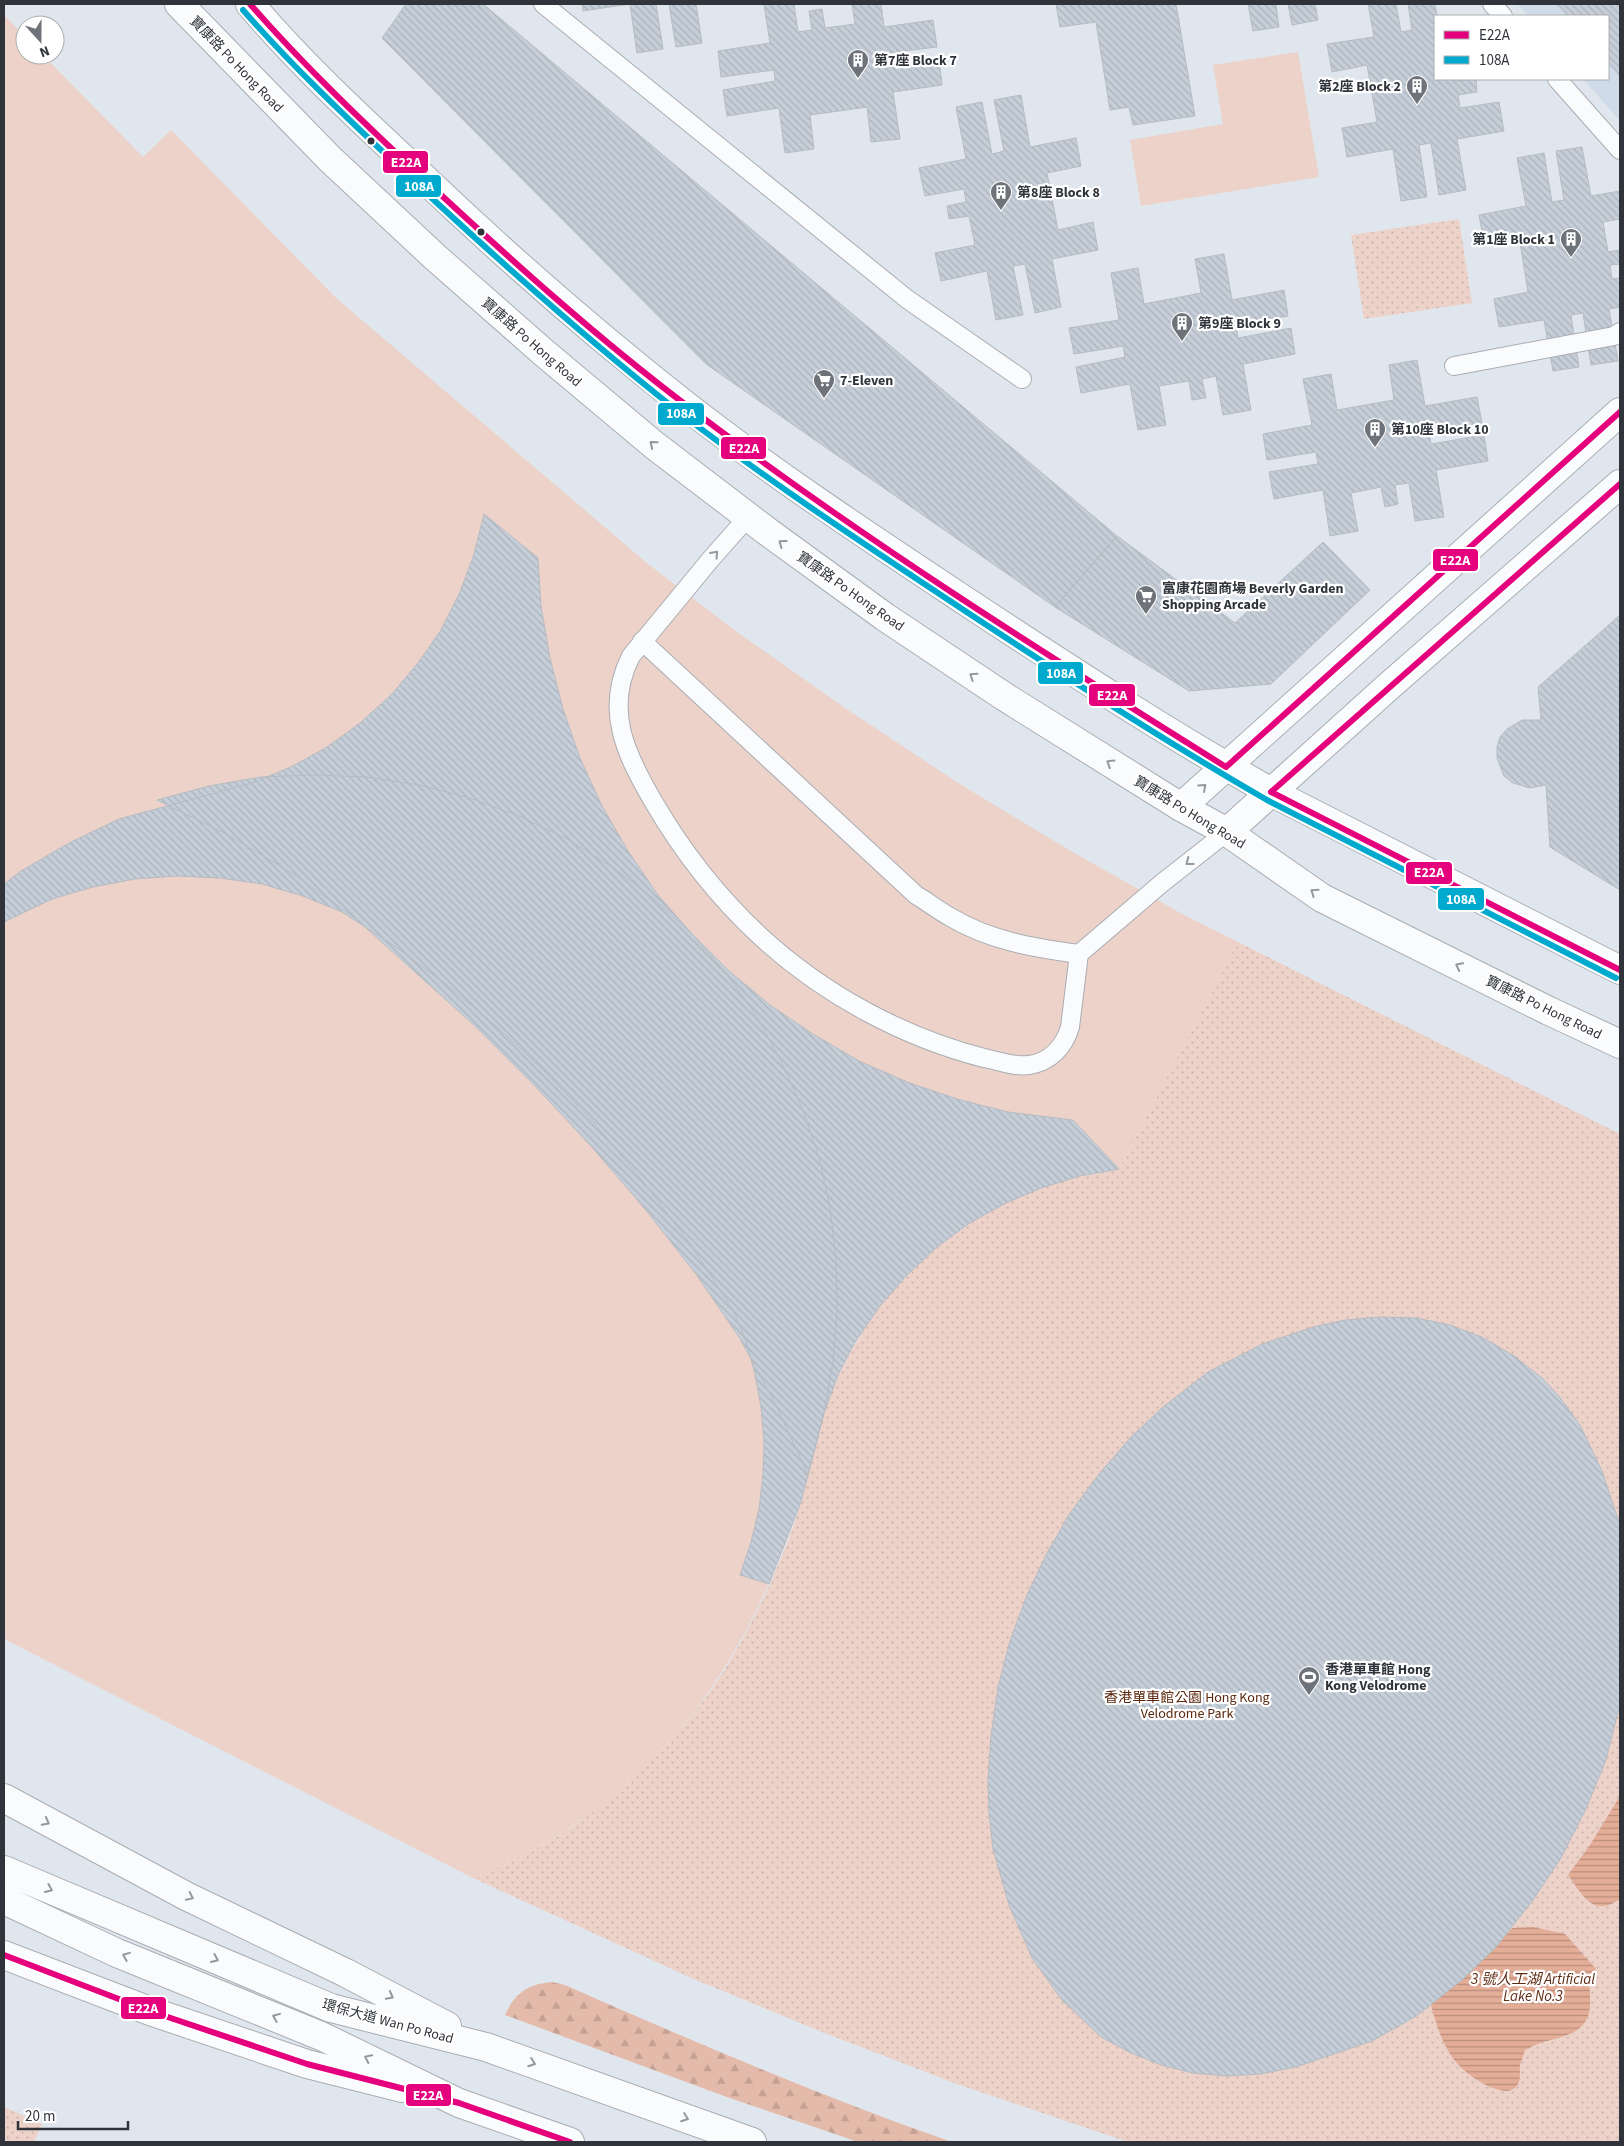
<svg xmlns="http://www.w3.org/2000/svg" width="1624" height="2146" viewBox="0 0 1624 2146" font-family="'Source Sans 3','Noto Sans TC',sans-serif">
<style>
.built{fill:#d0dbe9}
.grass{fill:#edd2c9}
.forest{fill:url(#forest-firs)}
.park{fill:url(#park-dots)}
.water{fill:url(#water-rules)}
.building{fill:url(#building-back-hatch);stroke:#b7bcc2}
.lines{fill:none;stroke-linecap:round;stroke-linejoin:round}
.lane-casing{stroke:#a8adb3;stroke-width:20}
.secondary-casing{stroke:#a8adb3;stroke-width:30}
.primary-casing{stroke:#a8adb3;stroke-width:30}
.highway-casing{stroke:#a8adb3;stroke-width:30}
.lane{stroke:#fafbfc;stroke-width:18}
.secondary{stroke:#fafbfc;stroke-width:28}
.primary{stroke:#fafbfc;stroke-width:28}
.highway{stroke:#fafbfc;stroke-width:28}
.bus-1-casing{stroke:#fff;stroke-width:10}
.bus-2-casing{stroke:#fff;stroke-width:10}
.bus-1{stroke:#e5007d;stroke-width:6}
.bus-2{stroke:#00a9ce;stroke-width:6}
.oneway{stroke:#95989b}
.bus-dot{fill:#30343a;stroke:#fff;stroke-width:2}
.labels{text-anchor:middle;stroke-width:4.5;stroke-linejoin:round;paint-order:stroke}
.poi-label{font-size:14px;font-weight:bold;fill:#30343a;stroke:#fff;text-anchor:start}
.street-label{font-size:14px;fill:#30343a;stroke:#fff}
.park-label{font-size:14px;fill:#5b270e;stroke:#fff}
.water-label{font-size:15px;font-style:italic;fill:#602c14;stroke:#fff}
.line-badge{stroke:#fff;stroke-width:2}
.badge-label{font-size:14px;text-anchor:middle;font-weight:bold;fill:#fff}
</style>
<defs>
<pattern id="forest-firs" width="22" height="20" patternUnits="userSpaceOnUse" patternTransform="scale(1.25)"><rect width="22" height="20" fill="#e4bbaa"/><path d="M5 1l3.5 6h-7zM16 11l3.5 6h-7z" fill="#c4a193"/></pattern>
<pattern id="park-dots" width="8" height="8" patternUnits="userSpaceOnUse" patternTransform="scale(1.25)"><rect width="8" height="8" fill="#edd2c9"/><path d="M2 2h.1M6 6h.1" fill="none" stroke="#ccb5ad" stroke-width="1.8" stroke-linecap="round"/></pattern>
<pattern id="water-rules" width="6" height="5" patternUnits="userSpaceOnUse" patternTransform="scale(1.25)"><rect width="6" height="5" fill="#e4ad97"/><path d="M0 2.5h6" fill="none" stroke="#b98e7c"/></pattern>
<pattern id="building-back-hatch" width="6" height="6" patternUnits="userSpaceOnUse" patternTransform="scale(1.25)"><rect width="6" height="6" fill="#c6ced9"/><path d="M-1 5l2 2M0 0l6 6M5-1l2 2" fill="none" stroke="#aab2bb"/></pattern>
</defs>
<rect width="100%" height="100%" fill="#e0e6ed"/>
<path class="built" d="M1517,4h103v117l-37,-42h25v-63h-80z"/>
<path class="grass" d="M4,15l21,22v18h18l100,102 28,-27 165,168 312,266 89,68 108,76 110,73 114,69 115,65 54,27 -119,227 -39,7 -39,12 -38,16 -35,20 -101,101c-11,16 -20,32 -28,49 -5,11 -7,24 -11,36 -9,31 -17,63 -28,94 -46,132 -111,247 -232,325 -30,19 -61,35 -93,50l-471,-240z
M1298,52l21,125 -178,29 -11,-66 93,-16 -10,-59z"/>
<path class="forest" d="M552,1982l13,3c127,56 255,111 387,157h-94l-134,-46 -219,-81c10,-22 23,-31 47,-33z"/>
<path class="park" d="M1459,219l13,84 -108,16 -13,-84z
M1238,942l382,192v1008h-492l-171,-58 -135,-52 -133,-55 -214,-98c32,-15 64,-31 94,-50 74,-50 138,-120 178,-199 22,-41 42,-86 55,-131 8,-29 12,-60 23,-89 36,-102 113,-184 215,-222 26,-9 53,-14 79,-19z
M4,2107l38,17 -8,18h-30z"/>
<path class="water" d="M1620,1796v103c-28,19 -37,-4 -52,-24l22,-30z
M1533,1927l32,7 31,35c-10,12 -6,13 -6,28 2,33 -18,37 -43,44 -8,1 -15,6 -22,9 -1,5 -4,10 -5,15 -1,8 2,15 -4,22 -7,7 -18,3 -26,0 -39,-19 -48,-42 -59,-82 29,-24 57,-48 81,-77z"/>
<path class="building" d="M406,4h77l634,532 -62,71 -349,-243 -324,-326z
M582,4h74l7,45 -26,4 -7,-49 -47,7z
M669,4h27l6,39 -26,4z
M764,4h30l4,28 14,-2 -3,-19 13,-2 3,19 30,-4 -3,-20h29l3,23 49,-7 4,27 -50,6 2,13 50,-7 3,26 -49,7 7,47 -29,3 -4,-35 -57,8 4,34 -29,4 -6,-45 -52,8 -4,-26 52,-9 -1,-11 -53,7 -3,-26 52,-8z
M1056,4h120l19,112 -62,9 -4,-18 -19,3 -14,-88 -36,5z
M1248,4h28l3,23 -26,4z
M1288,4h27l3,16 -26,5z
M1368,4h28l5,28 11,-2 -4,-26h27l2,12h-2v63h21v2l20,-2 1,13 -19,3 2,13 39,-6 5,29 -47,8 9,51 -27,5 -8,-52 -12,2 8,52 -26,4 -8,-52 -46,8 -5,-29 35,-6 -10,-57 -35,7 -5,-28 47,-7z
M1557,4h63v72l-12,-14v-46h-40z
M1021,95l9,52 46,-9 5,28 -34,7 11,57 35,-8 5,28 -46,9 9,48 -26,6 -10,-49 -12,2 10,49 -27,5 -9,-49 -46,10 -6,-28 40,-8 -6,-29 -20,3 -2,-13 19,-4 -2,-13 -39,7 -6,-28 47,-9 -10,-52 26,-5 10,52 12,-3 -10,-51z
M1582,147l9,49 29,-5v28l-17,3 5,30 12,-2v14l-10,1 2,14 8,-1v29l-11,2 9,52 -27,4 -8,-52 -12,2 8,52 -26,4 -9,-51 -45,7 -5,-28 34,-7 -9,-56 -35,6 -5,-27 47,-9 -9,-48 27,-5 8,49 12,-2 -8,-49z
M1224,254l8,46 52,-10 4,26 -52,9 2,13 53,-10 4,26 -52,10 8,46 -28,5 -7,-39 -14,3 4,19 -14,2 -3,-19 -30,5 7,39 -28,5 -8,-46 -49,9 -5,-26 49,-10 -2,-11 -49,8 -5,-26 50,-8 -8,-47 27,-5 6,36 57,-11 -6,-34z
M1417,360l8,46 52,-9 5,26 -53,9 2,12 53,-9 4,26 -52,9 8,47 -29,4 -6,-38 -14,2 3,19 -13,3 -4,-20 -30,6 7,38 -28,5 -7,-46 -49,9 -5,-27 49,-8 -2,-12 -49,8 -4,-26 49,-9 -9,-46 28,-5 6,36 57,-10 -5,-35z
M484,514l54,44 3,48 9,52 13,51 17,49 22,48 26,45 30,44 34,39 37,37 41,34 43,29 46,27 48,21 50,17 51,13 65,8 46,49 -39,7 -39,12 -37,16 -36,20 -32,24 -30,28 -26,30 -25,36 -17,33 -14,38 -23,89 -32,82 -29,-9 11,-33 8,-33 4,-34 1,-34 -3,-34 -6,-33 -9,-33 -13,-31 -42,-65 -46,-61 -49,-59 -54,-56 -46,-43 -49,-41 -51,-38 -54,-35 -39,-16 -41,-12 -42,-6 -43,-2 -42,3 -42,8 -41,12 -48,23v-38l17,-13 48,-28 50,-24 133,-36 39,-16 36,-20 33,-24 31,-28 27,-32 23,-33 19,-38 14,-38z
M1117,536l118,87 88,-81 47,48 -99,94 -82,7 -134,-84z
M1620,615v275l-70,-43 -4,-62 -16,3 -17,-5 -9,-7 -7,-18v-11l3,-10 7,-8 15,-9h19l-3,-33z
M314,775l52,2 53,8 51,13 49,18 48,23 45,28 41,31 39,36 34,39 30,42 25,46 21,47 17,49 11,50 6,52 1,52 -4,51 -9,51 -16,62 -32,-70 -37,-68 -43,-63 -51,-65 -54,-63 -56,-60 -60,-60 -120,-108 -63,-45 -66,-39 -69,-34 52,-14 52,-9z
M1381,1317l36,1 33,7 32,12 32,19 28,22 17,18 21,29 22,46 18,54v179l-14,56 -20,49 -25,49 -28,42 -37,47 -34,33 -47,37 -43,24 -76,26 -36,7 -33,2 -34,-3 -32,-8 -32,-13 -28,-15 -39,-37 -30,-42 -23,-53 -16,-56 -4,-36 -1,-33 3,-44 7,-49 12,-46 17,-46 20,-42 23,-40 29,-39 32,-37 32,-30 45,-35 54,-28 51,-17 32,-7z"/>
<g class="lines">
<g class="lane-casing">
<path id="lane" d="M543,4l364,295 115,80
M1492,4l11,12
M1557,79l63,71
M1454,366l160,-30 6,-4
M748,517l-38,43 -79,96c-27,53 -6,97 22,145 29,50 65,96 107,135 63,58 142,101 224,122 15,3 30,9 45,7 21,-3 35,-18 41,-38l9,-73 83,-71 65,-51
M642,641l274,254c12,7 23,16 36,23 39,23 83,30 127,36"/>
</g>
<g class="secondary-casing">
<path id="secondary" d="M1181,807l439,-395
M1227,832l162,-146 231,-202"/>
</g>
<g class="primary-casing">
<path id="primary" d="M179,4l151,155 105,98 108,95 111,93 114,87 117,85 120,80 176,110 46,25 95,66 227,113 71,33
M250,4c54,64 118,122 179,179 82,78 167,152 256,222 90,70 187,134 282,197 100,66 200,131 304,190l349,178"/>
</g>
<g class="highway-casing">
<path id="highway" d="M4,1798l182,98 160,77 101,53
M4,1870l327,138 155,39 266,95
M4,1900l113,53 204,83 138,67 111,39
M4,1955l146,56 157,53 95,24"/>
</g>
<use href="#lane" class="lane"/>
<use href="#secondary" class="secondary"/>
<use href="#primary" class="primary"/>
<use href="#highway" class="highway"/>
<g class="bus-1-casing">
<path id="bus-1" d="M250,4c55,63 115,120 176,177 84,78 169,155 260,224 173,132 356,247 540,362l394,-355
M1620,484l-349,308 349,178
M4,1955l146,56 157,53 152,39 111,39"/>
</g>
<g class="bus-2-casing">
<path id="bus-2" d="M243,10c56,64 118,121 180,180 83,77 167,152 256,222 84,65 173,124 262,183 107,71 215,141 326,205l349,178"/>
</g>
<use href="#bus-1" class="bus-1"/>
<use href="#bus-2" class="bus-2"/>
</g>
<defs><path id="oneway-chevron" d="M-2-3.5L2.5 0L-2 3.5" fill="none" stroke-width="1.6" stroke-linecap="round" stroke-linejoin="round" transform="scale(1.25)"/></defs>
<g class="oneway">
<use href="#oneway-chevron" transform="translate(653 444) rotate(-141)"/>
<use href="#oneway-chevron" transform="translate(782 543) rotate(-144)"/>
<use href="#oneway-chevron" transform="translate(715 554) rotate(-48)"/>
<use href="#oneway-chevron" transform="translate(973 676) rotate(-146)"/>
<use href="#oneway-chevron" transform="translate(1110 763) rotate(-148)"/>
<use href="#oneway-chevron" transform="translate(1203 787) rotate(-42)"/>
<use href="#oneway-chevron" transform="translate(1189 862) rotate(142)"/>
<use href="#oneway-chevron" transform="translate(1314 892) rotate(-145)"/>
<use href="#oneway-chevron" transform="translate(1459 966) rotate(-153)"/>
<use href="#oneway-chevron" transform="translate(46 1822) rotate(28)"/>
<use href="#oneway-chevron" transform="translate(49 1889) rotate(23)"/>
<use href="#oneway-chevron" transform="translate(190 1897) rotate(26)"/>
<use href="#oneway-chevron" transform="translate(126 1956) rotate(-158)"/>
<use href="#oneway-chevron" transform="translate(215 1959) rotate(23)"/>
<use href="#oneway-chevron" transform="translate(390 1996) rotate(28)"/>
<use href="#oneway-chevron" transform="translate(276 2017) rotate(-158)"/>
<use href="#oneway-chevron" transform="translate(368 2058) rotate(-154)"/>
<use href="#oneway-chevron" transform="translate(532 2063) rotate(20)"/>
<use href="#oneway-chevron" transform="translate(685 2118) rotate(20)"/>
</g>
<defs>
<g id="building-pin" transform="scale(1.125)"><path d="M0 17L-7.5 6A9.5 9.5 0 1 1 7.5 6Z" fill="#6e7279" stroke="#fff"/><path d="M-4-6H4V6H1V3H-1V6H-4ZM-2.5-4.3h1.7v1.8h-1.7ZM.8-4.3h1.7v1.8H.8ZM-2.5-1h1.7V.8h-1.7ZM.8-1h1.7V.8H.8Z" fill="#fff"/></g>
<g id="supermarket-pin" transform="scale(1.125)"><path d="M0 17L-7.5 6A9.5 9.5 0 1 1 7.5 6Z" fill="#6e7279" stroke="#fff"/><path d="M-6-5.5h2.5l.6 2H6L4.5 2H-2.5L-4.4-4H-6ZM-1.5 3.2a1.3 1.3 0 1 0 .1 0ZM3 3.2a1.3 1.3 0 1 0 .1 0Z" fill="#fff"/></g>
<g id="stadium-pin" transform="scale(1.125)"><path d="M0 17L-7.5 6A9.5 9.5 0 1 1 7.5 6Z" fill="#6e7279" stroke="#fff"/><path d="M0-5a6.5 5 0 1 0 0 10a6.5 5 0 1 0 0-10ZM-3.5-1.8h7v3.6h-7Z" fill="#fff"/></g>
</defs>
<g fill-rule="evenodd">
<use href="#building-pin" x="858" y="60"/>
<use href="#building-pin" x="1417" y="86"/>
<use href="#building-pin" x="1001" y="192"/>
<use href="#building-pin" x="1571" y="239"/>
<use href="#building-pin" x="1182" y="323"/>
<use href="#supermarket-pin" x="824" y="380"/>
<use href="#building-pin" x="1375" y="429"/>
<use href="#supermarket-pin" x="1146" y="596"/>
<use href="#stadium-pin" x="1309" y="1677"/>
</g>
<g class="bus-dot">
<circle cx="371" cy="141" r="4.5"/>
<circle cx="481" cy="232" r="4.5"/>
</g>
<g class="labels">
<g class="poi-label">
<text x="874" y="65">第7座 Block 7</text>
<text x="1401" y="91" text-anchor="end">第2座 Block 2</text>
<text x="1017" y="197">第8座 Block 8</text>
<text x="1555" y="244" text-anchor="end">第1座 Block 1</text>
<text x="1198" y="328">第9座 Block 9</text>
<text x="840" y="385">7-Eleven</text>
<text x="1391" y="434">第10座 Block 10</text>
<text x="1162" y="593">富康花園商場 Beverly Garden<tspan x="1162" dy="16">Shopping Arcade</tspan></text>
<text x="1325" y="1674">香港單車館 Hong<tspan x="1325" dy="16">Kong Velodrome</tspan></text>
</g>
<g class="street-label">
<text transform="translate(237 64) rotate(46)" y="5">寶康路 Po Hong Road</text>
<text transform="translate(532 342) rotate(41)" y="5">寶康路 Po Hong Road</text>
<text transform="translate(851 591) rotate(35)" y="5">寶康路 Po Hong Road</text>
<text transform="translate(1190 812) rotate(31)" y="5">寶康路 Po Hong Road</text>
<text transform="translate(1544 1007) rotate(26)" y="5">寶康路 Po Hong Road</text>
<text transform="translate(388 2021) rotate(15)" y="5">環保大道 Wan Po Road</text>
</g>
<g class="park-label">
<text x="1187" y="1702">香港單車館公園 Hong Kong<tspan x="1187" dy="16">Velodrome Park</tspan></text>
</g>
<g class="water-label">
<text x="1533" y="1984">3 號人工湖 Artificial<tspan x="1533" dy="17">Lake No.3</tspan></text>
</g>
</g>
<g class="line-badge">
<rect x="382" y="150" width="47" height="24" rx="5" fill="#e5007d"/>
<rect x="395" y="174" width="47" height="24" rx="5" fill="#00a9ce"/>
<rect x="657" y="402" width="48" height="24" rx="5" fill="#00a9ce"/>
<rect x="720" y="436" width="47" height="24" rx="5" fill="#e5007d"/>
<rect x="1432" y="548" width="47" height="24" rx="5" fill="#e5007d"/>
<rect x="1037" y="661" width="47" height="24" rx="5" fill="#00a9ce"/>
<rect x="1088" y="683" width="48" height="24" rx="5" fill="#e5007d"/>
<rect x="1405" y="861" width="48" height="24" rx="5" fill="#e5007d"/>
<rect x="1437" y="887" width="48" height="24" rx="5" fill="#00a9ce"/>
<rect x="120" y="1996" width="47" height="24" rx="5" fill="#e5007d"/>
<rect x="405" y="2083" width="47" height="24" rx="5" fill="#e5007d"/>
</g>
<g class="badge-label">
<text x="406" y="167">E22A</text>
<text x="419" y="191">108A</text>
<text x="681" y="418">108A</text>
<text x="744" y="453">E22A</text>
<text x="1455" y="565">E22A</text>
<text x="1061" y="678">108A</text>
<text x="1112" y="700">E22A</text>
<text x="1429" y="877">E22A</text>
<text x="1461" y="904">108A</text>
<text x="143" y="2013">E22A</text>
<text x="428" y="2100">E22A</text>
</g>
<rect width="1624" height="2146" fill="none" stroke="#30343a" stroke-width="10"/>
<rect x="1434" y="15" width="175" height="65" fill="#ffffff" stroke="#acaeb0"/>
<rect x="1444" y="31" width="25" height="8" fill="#e5007d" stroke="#acaeb0"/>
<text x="1479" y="40" font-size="15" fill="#30343a">E22A</text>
<rect x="1444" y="56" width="25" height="8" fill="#00a9ce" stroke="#acaeb0"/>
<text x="1479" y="65" font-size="15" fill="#30343a">108A</text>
<g transform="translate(40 40) rotate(159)"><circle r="24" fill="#ffffff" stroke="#acaeb0"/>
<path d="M0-4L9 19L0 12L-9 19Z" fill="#6e7279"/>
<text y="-8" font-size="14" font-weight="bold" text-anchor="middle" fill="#30343a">N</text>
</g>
<path d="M18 2121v8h110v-8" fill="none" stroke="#30343a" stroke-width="2.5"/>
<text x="25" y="2121" font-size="15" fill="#30343a" stroke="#ffffff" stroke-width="4" paint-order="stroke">20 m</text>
</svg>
